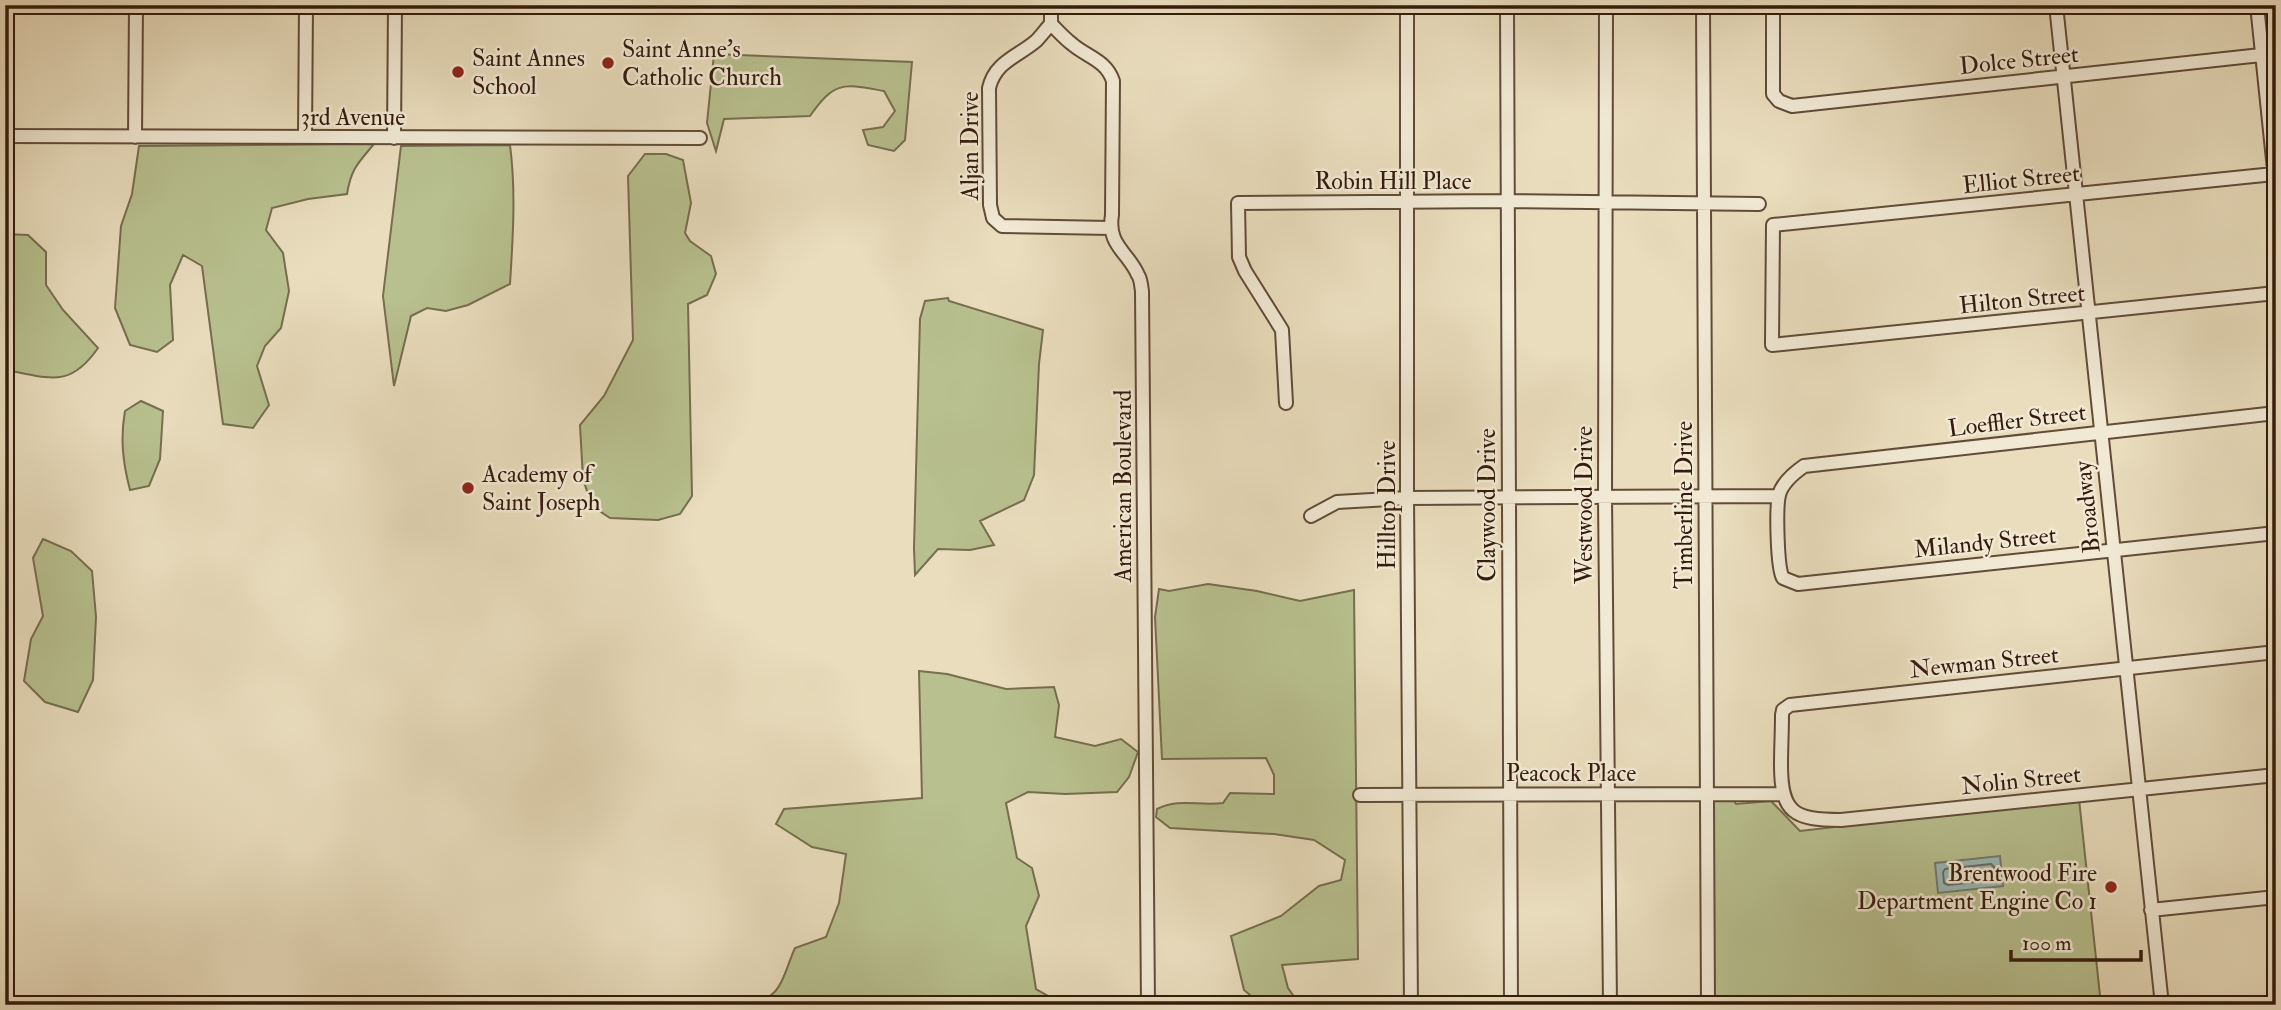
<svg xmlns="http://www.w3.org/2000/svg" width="2281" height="1010" viewBox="0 0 2281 1010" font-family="'IM FELL Double Pica',serif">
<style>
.green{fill:#b8c08f;stroke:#766e4e;stroke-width:2}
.water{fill:#99bab8;stroke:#717a74;stroke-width:2}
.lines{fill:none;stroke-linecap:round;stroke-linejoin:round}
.shore{stroke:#666a62;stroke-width:2}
.minor-casing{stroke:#614c39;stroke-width:16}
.minor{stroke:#f1e9d4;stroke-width:12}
.poi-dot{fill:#8f2418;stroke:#f1e9d4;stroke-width:2.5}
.labels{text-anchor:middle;stroke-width:5;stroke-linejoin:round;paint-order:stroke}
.poi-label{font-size:24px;fill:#341b0d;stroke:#f1e9d4;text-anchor:start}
.street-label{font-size:24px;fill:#341b0d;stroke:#f1e9d4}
</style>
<rect width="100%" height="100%" fill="#e9ddbd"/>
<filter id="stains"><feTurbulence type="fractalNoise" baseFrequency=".00286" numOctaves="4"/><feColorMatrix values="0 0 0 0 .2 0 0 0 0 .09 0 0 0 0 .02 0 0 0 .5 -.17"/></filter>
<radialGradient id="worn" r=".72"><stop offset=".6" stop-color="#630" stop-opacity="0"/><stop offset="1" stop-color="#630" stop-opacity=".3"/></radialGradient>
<path class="green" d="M714,54l198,8 -7,78 -11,11 -26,-6 -5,-15 20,-3 12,-16 -11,-20c-40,-7 -49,-11 -74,25l-86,3 -8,32 -9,-28z
M374,144c-16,19 -23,25 -27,50l-39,5 -36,9 -6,22 17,23 6,38 -8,37 -16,18 -8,20 12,39 -16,23 -30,-4 -21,-158 -19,-11 -13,30 3,55 -16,12 -27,-7 -15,-37 6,-82 11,-32 7,-48z
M510,145c6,46 3,92 0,139l-42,21 -22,6 -19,-3 -16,8 -17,70 -11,-90 18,-150z
M645,154h21l17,6 8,43 -6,30 5,8 21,15 5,18 -9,21 -19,9 4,192 -12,18 -22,6 -48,-2 -18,-12 -9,-27 -3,-54 24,-29 29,-56 -5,-164z
M5,234l23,1 18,17v33l17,25 35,38c-29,42 -50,29 -93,22z
M948,298l1,3 94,29 -4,34 -5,111 -10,25 -44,21 14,24 -24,5 -32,-1 -23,26 -1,-27 6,-229 5,-18z
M141,401l22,10 -3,48 -11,27 -19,4c-7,-27 -10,-51 -5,-79z
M43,539l28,12 21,20 4,46 -3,63 -15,32 -33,-10 -21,-21 7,-42 12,-23 -10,-58z
M1208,584l49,7 43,10 54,-11 4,369 -76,6 6,23 12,17h-38l-18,-15 -13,-54 50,-20 38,-30 22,-6 4,-20 -31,-20 -40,-6 -104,-6 -14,-11 1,-8c22,-11 41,-3 66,-6l7,-10 44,1v-19l-8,-17 -104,1 -7,-142 4,-28 10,2z
M919,671l28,3 59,15 48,-2 5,18 -4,32 40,9 26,-7 17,13 -9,25 -12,15 -52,2 -37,-2 -22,11 11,55 15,10 7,28 -13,30 10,63 28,16h-314c34,-9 32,-28 45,-57l31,-11 13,-34 7,-49 -34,-7 -36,-23 8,-15 138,-11z
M1733,799l3,5 35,-3 29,30 279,-32 22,206h-389l-3,-193 5,-12z"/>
<path class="water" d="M2000,856l3,30 -65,7 -3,-30z"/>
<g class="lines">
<path class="shore" d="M1991,864l3,3 1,10 -2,3 -45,5 -4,-2 -1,-11 2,-3z"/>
<g class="minor-casing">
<path id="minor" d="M1051,5v19c7,7 13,14 21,20 15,13 34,16 41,37l-1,134c-5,30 16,37 26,60 3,4 3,11 4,16l6,714
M1407,5v493l4,507
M1507,5l4,1000
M1606,5l-1,493 5,507
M1703,5l5,1000
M1773,5v89l6,7 13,5 469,-51
M2056,5l106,1000
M2257,5l19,184
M1051,24c-5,5 -10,12 -15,17 -19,16 -41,21 -47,47l1,117 3,13 9,8 108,2
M5,136l695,2
M135,137l1,-132
M305,137l1,-132
M394,138l1,-133
M2274,174l-501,51 -1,120 504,-52
M1286,403l-4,-73 -37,-59 -6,-14 -1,-54 269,-2 252,3
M2276,413l-472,53c-10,7 -22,17 -25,29 -3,13 -2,73 4,83l15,6 478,-51
M1311,516l26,-14 70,-4 372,-2
M2276,652l-486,53 -7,5 -1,5c0,17 -1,33 -1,50 0,48 13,55 60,55l435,-45
M1360,795l422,-1
M2151,910l125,-13"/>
</g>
<use href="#minor" class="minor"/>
</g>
<g class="poi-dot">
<circle cx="608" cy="63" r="7"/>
<circle cx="458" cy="72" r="7"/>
<circle cx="468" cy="488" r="7"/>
<circle cx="2111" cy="887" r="7"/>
</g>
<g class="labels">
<g class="poi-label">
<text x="622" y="57">Saint Anne's<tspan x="622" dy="28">Catholic Church</tspan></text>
<text x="472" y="66">Saint Annes<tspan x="472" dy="28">School</tspan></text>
<text x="482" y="482">Academy of<tspan x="482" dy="28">Saint Joseph</tspan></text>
<text x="2097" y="881" text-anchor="end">Brentwood Fire<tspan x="2097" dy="28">Department Engine Co 1</tspan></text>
</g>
<g class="street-label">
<text transform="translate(2019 60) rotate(-6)" y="8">Dolce Street</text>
<text x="353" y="125">3rd Avenue</text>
<text transform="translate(970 146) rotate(-90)" y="8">Aljan Drive</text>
<text transform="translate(2021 179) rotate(-6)" y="8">Elliot Street</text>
<text x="1393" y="189">Robin Hill Place</text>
<text transform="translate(2022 299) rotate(-6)" y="8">Hilton Street</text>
<text transform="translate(2017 420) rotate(-7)" y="8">Loeffler Street</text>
<text transform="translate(1123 486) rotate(-90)" y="8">American Boulevard</text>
<text transform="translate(1387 505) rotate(-90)" y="8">Hilltop Drive</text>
<text transform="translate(1487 505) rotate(-90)" y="8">Claywood Drive</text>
<text transform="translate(1584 505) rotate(-90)" y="8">Westwood Drive</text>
<text transform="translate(1684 505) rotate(-90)" y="8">Timberline Drive</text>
<text transform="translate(2087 507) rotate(-96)" y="8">Broadway</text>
<text transform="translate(1985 542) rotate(-6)" y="8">Milandy Street</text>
<text transform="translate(1984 662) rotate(-6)" y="8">Newman Street</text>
<text x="1571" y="781">Peacock Place</text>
<text transform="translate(2021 780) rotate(-6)" y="8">Nolin Street</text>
</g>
</g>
<rect width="2281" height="1010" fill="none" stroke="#e9ddbd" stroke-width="28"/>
<rect x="7" y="7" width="2267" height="996" fill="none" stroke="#341b0d" stroke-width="3.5"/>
<rect x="14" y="14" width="2253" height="982" fill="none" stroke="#341b0d" stroke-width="2"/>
<path d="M2011 950v10h130v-10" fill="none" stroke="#341b0d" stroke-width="3.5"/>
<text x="2022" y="950" font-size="21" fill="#341b0d" stroke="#f1e9d4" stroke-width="5" paint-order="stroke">100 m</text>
<rect width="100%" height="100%" filter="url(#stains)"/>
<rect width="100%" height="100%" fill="url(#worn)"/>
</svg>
